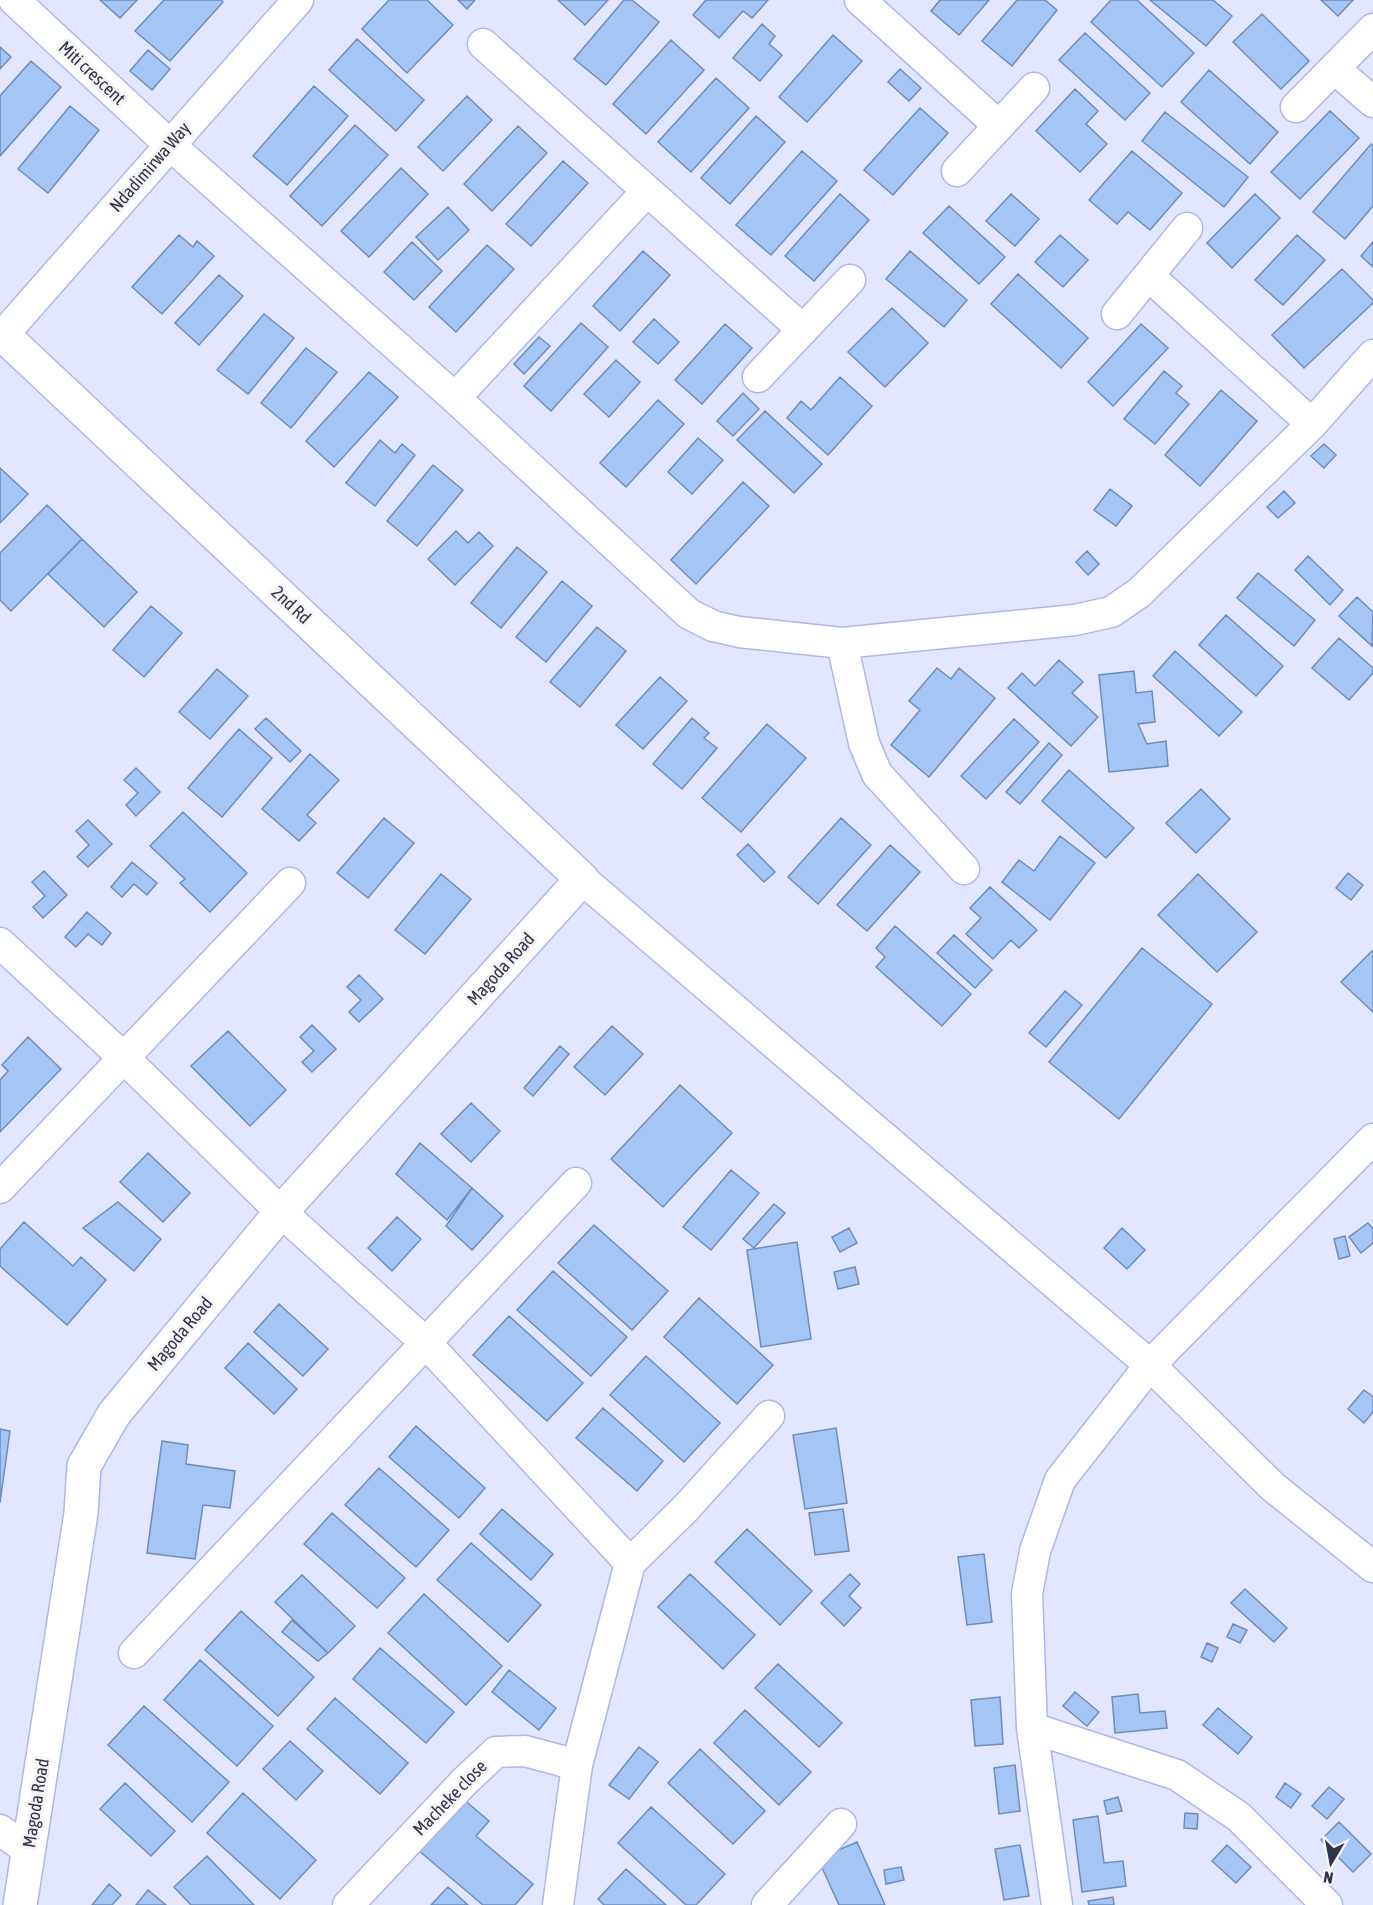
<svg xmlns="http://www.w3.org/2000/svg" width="1373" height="1905" viewBox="0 0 1373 1905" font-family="'Asap Condensed',sans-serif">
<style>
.building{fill:#a5c5f5;stroke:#6e8dbc;stroke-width:1.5}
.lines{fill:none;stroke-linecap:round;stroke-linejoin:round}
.street-casing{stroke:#afb6ee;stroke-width:33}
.secondary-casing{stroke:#afb6ee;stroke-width:36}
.street{stroke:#fff;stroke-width:30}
.secondary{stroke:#fff;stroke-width:33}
.labels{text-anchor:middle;stroke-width:6;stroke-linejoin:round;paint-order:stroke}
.street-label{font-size:18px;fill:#31344b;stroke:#f5f5f5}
</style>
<rect width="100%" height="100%" fill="#e2e6fe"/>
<path class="building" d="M100,0h37l-17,18z
M164,0h57l2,2 -53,59 -35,-30z
M389,0h38l26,25 -46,48 -45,-44z
M458,0h17l-8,9z
M558,0h50l-23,25z
M624,0h8l27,22 -53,63 -32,-26z
M706,0h62l-16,18 -9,-7 -24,27 -26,-23z
M940,0h49l-30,35 -28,-24z
M1017,0h28l12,10 -45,56 -30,-25z
M1111,0h26l57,53 -32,34 -71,-65z
M1150,0h63l19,16 -26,30z
M1321,0h32l-15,16z
M1262,14l47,47 -28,28 -48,-47z
M762,24l13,12 -6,8 13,11 -22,26 -27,-23z
M1085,33l65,60 -25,27 -66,-60z
M833,35l29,26 -55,61 -28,-25z
M357,39l67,61 -28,31 -67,-61z
M671,40l33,30 -58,64 -33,-30z
M0,47l11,10 -11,12z
M148,50l22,19 -18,21 -22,-19z
M31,61l30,26 -61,69v-60z
M900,69l21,19 -12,13 -21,-19z
M1209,70l69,62 -28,32 -69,-62z
M716,78l33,30 -58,64 -33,-30z
M314,86l34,30 -61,69 -34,-29z
M1075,89l23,22 -12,13 21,20 -27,28 -44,-41z
M467,96l25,24 -49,51 -25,-24z
M70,106l29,24 -51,63 -30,-24z
M920,108l28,25 -55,62 -29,-25z
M1330,111l29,27 -59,61 -29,-27z
M1165,112l83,65 -24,30 -82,-66z
M756,116l29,26 -55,62 -29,-26z
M355,125l33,30 -66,71 -32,-30z
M518,126l29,27 -55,58 -28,-27z
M1371,144l2,2v60l-28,33 -32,-27z
M802,151l35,30 -66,74 -35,-30z
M1132,151l50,42 -32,37 -22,-18 -11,12 -28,-24z
M563,161l25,22 -57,63 -25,-22z
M401,168l27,26 -59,63 -28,-26z
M840,194l29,26 -55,61 -29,-25z
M1011,194l28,25 -24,27 -29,-25z
M1255,194l25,24 -48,50 -25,-25z
M949,206l56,51 -26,27 -56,-51z
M448,207l21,23 -31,30 -22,-23z
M179,235l14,12 4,-6 17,15 -52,58 -30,-27z
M1060,235l28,25 -25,27 -28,-25z
M1297,235l28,25 -42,45 -28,-25z
M412,242l30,29 -28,29 -30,-28z
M1373,242v25l-12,-11z
M487,245l27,24 -58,63 -27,-25z
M643,251l27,24 -50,56 -27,-25z
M910,251l57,49 -23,27 -58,-48z
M1342,269l31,31v3l-69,65 -32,-33z
M1018,274l70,64 -27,30 -70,-64z
M219,275l24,21 -44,49 -24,-22z
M892,308l36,35 -43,44 -37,-35z
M264,314l30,24 -46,56 -31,-24z
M654,319l25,23 -21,22 -25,-22z
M581,323l27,24 -57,64 -27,-25z
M725,324l27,24 -50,56 -27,-24z
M1141,324l27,24 -55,58 -25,-24z
M539,337l11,9 -26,28 -10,-10z
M306,348l31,24 -46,56 -30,-25z
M616,360l24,22 -31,35 -25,-23z
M1164,371l18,15 -6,7 13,11 -34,40 -31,-25z
M369,372l29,25 -64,70 -28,-26z
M840,377l32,29 -44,49 -41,-37 14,-17 10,9z
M1221,390l36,31 -57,65 -35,-31z
M743,393l16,16 -26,27 -16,-15z
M658,400l26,24 -58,63 -26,-24z
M765,411l57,53 -28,29 -57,-53z
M698,438l25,22 -31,34 -24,-22z
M380,440l15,13 7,-9 13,11 -40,51 -29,-23z
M1324,444l12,11 -12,13 -13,-12z
M433,465l30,25 -46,56 -30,-25z
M0,468l28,26 -28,29z
M743,482l26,24 -73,78 -25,-24z
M1110,489l22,17 -16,20 -22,-16z
M1284,491l11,12 -17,15 -11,-11z
M47,505l35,34 -71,72 -11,-11v-47z
M456,531l12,12 11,-11 14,14 -38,39 -27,-26z
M82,539l55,53 -33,35 -56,-53z
M517,547l30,25 -46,56 -30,-25z
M1087,551l12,13 -11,11 -12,-13z
M1308,556l35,34 -13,15 -35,-35z
M1258,573l57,47 -21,26 -57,-48z
M562,581l30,25 -46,56 -30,-25z
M1357,597l16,15 -1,34 -33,-30z
M151,606l31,27 -38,44 -31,-27z
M1226,615l57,51 -27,30 -57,-51z
M597,627l29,24 -46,56 -30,-25z
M1339,638l34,30v5l-24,27 -37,-32z
M1175,651l67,61 -23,24 -66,-60z
M1059,660l24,22 -11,11 26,24 -27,29 -63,-58 14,-15 13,13z
M937,668l14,11 8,-11 36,30 -66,79 -38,-32 29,-35 -11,-9z
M217,669l31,27 -38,43 -31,-27z
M1134,671l2,22 16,-2 3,31 -17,2 9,20 19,-3 2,25 -59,6 -10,-97z
M660,677l27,24 -44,48 -27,-24z
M266,718l35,33 -11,11 -35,-33z
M692,718l17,15 -5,5 13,10 -35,41 -29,-25z
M1014,719l25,23 -53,57 -25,-23z
M767,724l39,34 -65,74 -39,-34z
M239,729l33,29 -50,59 -34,-29z
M1049,743l13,12 -42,49 -14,-12z
M310,754l29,26 -32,35 9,8 -17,18 -37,-32z
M136,768l24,24 -24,24 -10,-11 12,-12 -14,-13z
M1069,770l65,58 -28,30 -64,-57z
M1201,789l29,30 -34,34 -30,-30z
M183,812l64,61 -37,39 -30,-29 5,-4 -35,-33z
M384,818l30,25 -46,55 -31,-25z
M841,818l30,27 -53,59 -30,-27z
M88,820l24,24 -24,23 -11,-10 12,-12 -13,-14z
M1060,836l35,27 -45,57 -48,-38 17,-22 15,11z
M748,844l27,28 -11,10 -27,-27z
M890,845l30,27 -53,59 -30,-26z
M132,862l25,21 -10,12 -13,-11 -12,13 -11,-10z
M44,871l23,24 -24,23 -10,-11 12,-11 -13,-14z
M1348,873l15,12 -12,15 -15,-12z
M441,874l30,25 -46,55 -30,-24z
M1198,874l59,58 -40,40 -59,-57z
M990,887l47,43 -18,18 -8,-8 -18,19 -27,-25 15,-16 -11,-10z
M87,912l24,21 -9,12 -14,-11 -12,13 -11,-10z
M895,926l76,68 -29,32 -66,-59 9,-10 -9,-9z
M954,935l38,35 -17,18 -38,-35z
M1142,948l70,56 -93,115 -70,-57z
M1372,951l1,2v59l-32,-30z
M359,975l24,24 -24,23 -10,-10 12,-12 -14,-13z
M1065,991l17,14 -36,42 -17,-14z
M312,1025l24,24 -24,23 -10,-10 12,-11 -14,-14z
M612,1026l31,28 -38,41 -31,-28z
M228,1031l58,59 -36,36 -59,-60z
M28,1037l33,32 -61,63v-52l8,-9 -6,-6z
M560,1046l9,8 -36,42 -9,-8z
M680,1085l52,48 -69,74 -52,-48z
M471,1103l29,28 -29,31 -30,-28z
M420,1143l52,45 -25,32 -51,-46z
M148,1153l42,40 -27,29 -43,-40z
M731,1170l28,23 -48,57 -28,-23z
M472,1188l31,28 -31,34 -26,-24z
M118,1202l43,37 -27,32 -51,-43z
M774,1204l11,9 -31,35 -11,-9z
M397,1217l24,22 -29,32 -24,-23z
M24,1222l49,44 8,-9 25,23 -39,45 -67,-59v-17z
M1368,1223l5,6v14l-12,10 -12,-16z
M594,1225l74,66 -36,39 -74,-67z
M849,1228l8,15 -17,9 -8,-15z
M1122,1228l23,22 -18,19 -23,-21z
M1345,1236l5,20 -11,3 -5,-20z
M797,1242l14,97 -50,8 -14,-97z
M855,1267l4,17 -21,5 -4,-17z
M553,1271l74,66 -36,39 -74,-66z
M699,1298l74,67 -36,39 -73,-67z
M279,1304l49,45 -25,27 -49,-44z
M509,1316l74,67 -36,38 -74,-66z
M248,1343l49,46 -23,25 -49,-46z
M646,1356l74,67 -36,39 -74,-67z
M1364,1390l9,7v15l-9,11 -16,-14z
M603,1408l60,53 -26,30 -61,-53z
M416,1426l69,62 -26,30 -70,-61z
M836,1428l11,75 -42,6 -12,-74z
M0,1429l10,2 -10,72z
M162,1441l26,4 -2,19 49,7 -5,37 -27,-3 -8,54 -48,-6z
M379,1468l70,62 -33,37 -71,-62z
M502,1509l51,45 -22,26 -51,-46z
M843,1509l6,42 -34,4 -6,-42z
M332,1513l73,65 -28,30 -73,-64z
M747,1529l65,62 -32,34 -65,-63z
M471,1543l70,62 -33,37 -71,-62z
M984,1554l8,68 -25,3 -9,-68z
M690,1574l65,61 -32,34 -65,-62z
M850,1574l10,10 -11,12 12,12 -17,18 -23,-23z
M302,1575l53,51 -27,27 -53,-51z
M1245,1589l42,39 -13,14 -43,-39z
M424,1594l78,72 -36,39 -78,-72z
M241,1611l73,66 -36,39 -73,-66z
M292,1620l36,33 -10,8 -36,-29z
M1233,1624l14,6 -7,13 -13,-6z
M1207,1643l11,5 -6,14 -11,-5z
M380,1648l74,64 -28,31 -73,-64z
M200,1660l73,66 -36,40 -73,-66z
M778,1664l64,59 -23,24 -64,-59z
M509,1670l47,38 -17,22 -47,-38z
M1075,1692l24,20 -12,14 -24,-20z
M1138,1694l2,19 25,-2 2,17 -52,5 -3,-36z
M1000,1697l3,47 -28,2 -4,-46z
M335,1698l73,65 -28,31 -73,-65z
M144,1706l85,76 -37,40 -84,-77z
M1218,1708l34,29 -14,17 -35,-29z
M745,1710l66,62 -32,33 -65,-62z
M290,1741l33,30 -27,29 -33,-31z
M639,1747l19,15 -29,37 -20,-14z
M700,1749l65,62 -32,33 -65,-61z
M1015,1765l5,46 -21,3 -5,-46z
M125,1783l50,48 -24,25 -51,-47z
M1285,1783l16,11 -10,14 -15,-11z
M1329,1787l15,12 -17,20 -15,-13z
M243,1793l73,67 -36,39 -73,-66z
M1118,1797l4,14 -15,3 -3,-13z
M462,1798l27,23 -13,15 57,48 -18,21h-32l-65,-55z
M651,1807l74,67 -29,31h-10l-68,-62z
M1185,1813l13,1 -1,15 -13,-1z
M1098,1816l6,47 19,-2 3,25 -44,6 -9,-72z
M1339,1822l32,32 -18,18 -32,-32z
M857,1842l28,63h-46l-21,-46z
M1020,1845l9,51 -25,4 -9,-51z
M1227,1845l24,22 -15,16 -24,-22z
M207,1856l47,49h-63l-17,-18z
M901,1867l3,13 -18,4 -2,-14z
M626,1869l40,36h-62l-6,-6z
M109,1884l12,11 -9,10h-20z
M448,1887l20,18h-37z
M148,1890l18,15h-30z
M1113,1897l1,8h-25l-1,-4z"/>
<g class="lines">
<g class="street-casing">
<path id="street" d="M14,0l156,145 285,253 234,216 24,12 26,6 103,11 233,-23 36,-8 28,-19 173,-169 61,-69
M860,0l139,126
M483,44l320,286
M1335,69l38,33
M1296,107l77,-78
M957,171l77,-83
M1149,276l163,148
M1117,314l70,-86
M3,335l295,-335
M758,377l92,-97
M455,398l192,-207
M842,643l22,100 13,31 87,95
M582,879l568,486 123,122 100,80
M0,943l124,115 157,154 145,131 204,220 -53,202 -19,140
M0,1188l290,-305
M630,1563l56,-55 83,-92
M134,1653l442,-470
M1032,1728l145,47 62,42 88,88
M0,1830l29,21
M348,1905l117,-124 31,-29 29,-1 52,14
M767,1905l74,-81
M1057,1905l-25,-177 -5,-134 8,-43 25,-71 90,-115 223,-226"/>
</g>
<g class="secondary-casing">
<path id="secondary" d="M0,332l582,547 -301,333 -167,202 -30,52 -3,47 -61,392"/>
</g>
<use href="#street" class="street"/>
<use href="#secondary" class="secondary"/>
</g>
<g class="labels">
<g class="street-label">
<text transform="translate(92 73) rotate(43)" y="6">Miti crescent</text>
<text transform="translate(150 167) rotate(-49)" y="6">Ndadimirwa Way</text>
<text transform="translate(291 605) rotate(43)" y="6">2nd Rd</text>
<text transform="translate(501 969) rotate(-48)" y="6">Magoda Road</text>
<text transform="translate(180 1334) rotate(-50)" y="6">Magoda Road</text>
<text transform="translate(450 1798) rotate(-46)" y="6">Macheke close</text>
<text transform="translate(36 1803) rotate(-81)" y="6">Magoda Road</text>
</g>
</g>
<g transform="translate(1331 1863) rotate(190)" stroke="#f5f5f5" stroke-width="4.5" paint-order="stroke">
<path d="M0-4.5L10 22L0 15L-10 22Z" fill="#31344b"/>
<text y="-9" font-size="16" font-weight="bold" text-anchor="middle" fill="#31344b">N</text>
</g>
</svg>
